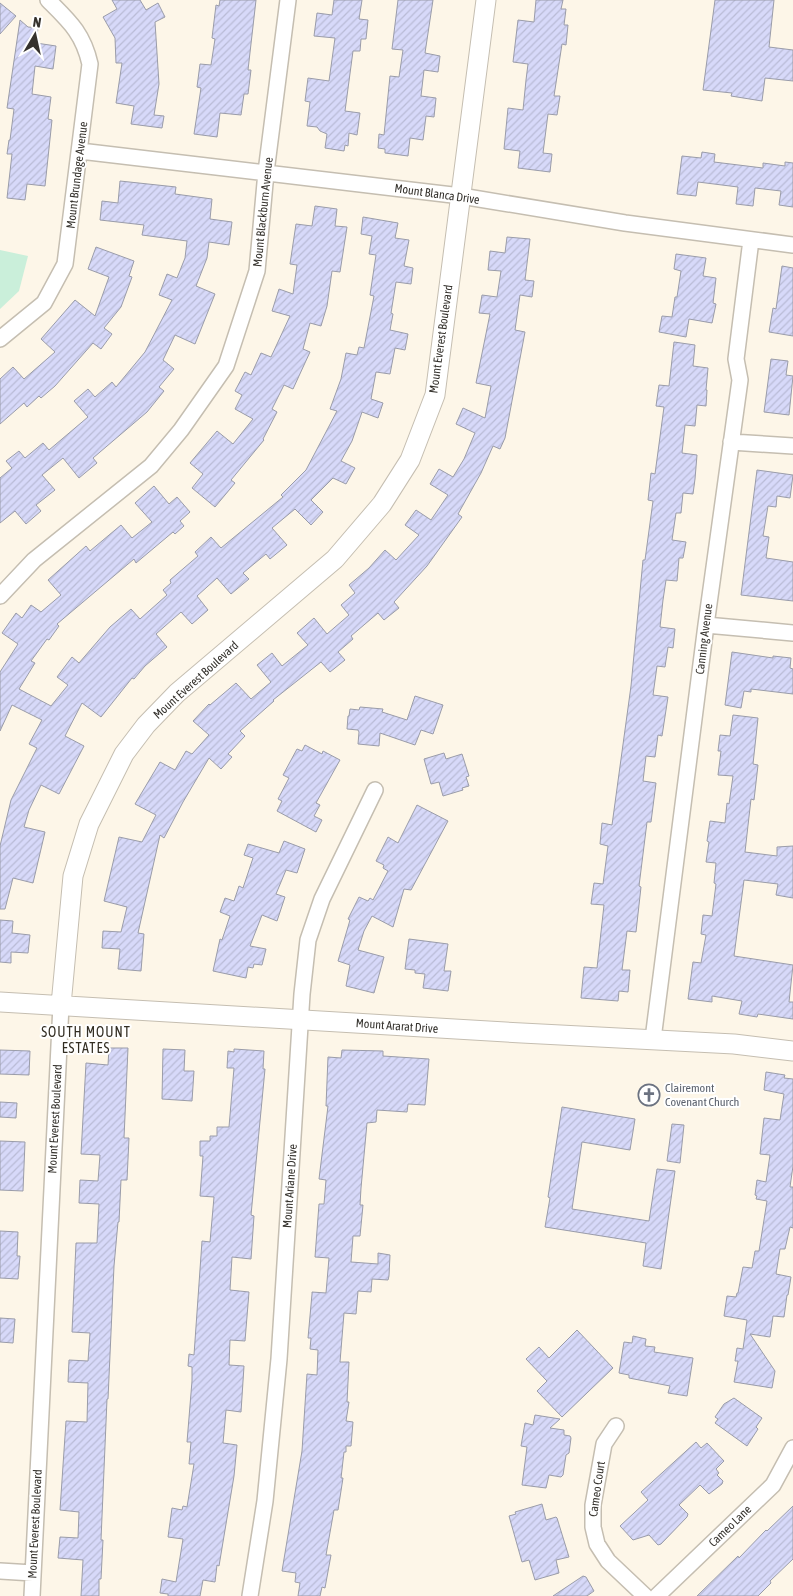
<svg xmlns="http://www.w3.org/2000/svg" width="793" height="1596" viewBox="0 0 793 1596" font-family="'Asap Condensed',sans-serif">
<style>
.park{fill:#caefda}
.building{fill:url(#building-hatch);stroke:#9a9ca9}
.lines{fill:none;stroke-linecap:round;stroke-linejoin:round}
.minor-casing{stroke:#c5beb1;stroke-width:18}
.tertiary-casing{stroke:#c5beb1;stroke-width:21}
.minor{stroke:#fff;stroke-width:15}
.tertiary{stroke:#fff;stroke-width:19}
.labels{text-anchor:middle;stroke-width:4;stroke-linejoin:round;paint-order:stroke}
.street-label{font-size:12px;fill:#35322d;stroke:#fff}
.worship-label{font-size:12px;fill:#5b616d;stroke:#fff;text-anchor:start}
.neighbourhood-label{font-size:14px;letter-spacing:1px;fill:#322d22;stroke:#fff}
</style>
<defs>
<pattern id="building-hatch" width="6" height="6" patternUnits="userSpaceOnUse" patternTransform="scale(1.25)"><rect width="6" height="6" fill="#d7d9f9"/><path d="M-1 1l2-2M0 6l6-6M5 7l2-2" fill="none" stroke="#b9bbd6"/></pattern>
</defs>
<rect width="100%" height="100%" fill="#fdf6e8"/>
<path class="park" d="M0,250l28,6 -9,35 -19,18z"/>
<path class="building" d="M112,0h28l6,10 12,-7 7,14 -10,5 4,62 -5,31 10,1 -2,12 -31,-4 3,-18 -18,-3 6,-40h-6l-1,-25 -12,-21 14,-8z
M220,0h36l-8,70h3l-3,24h-4l-3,21 -21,-2 -3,24 -23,-3 7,-46 -4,-1 3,-23 11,1 4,-26 -3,-1 4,-33 3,1z
M334,0h28l-3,19 9,1 -2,19h-5l-1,12h-7l-8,60 15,2 -3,22 -8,-2 -1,13 -3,-1 -1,6 -19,-3 2,-14 -7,-3 -3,-4 -10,-1 3,-24 -5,-1 3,-23 21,3 6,-43 -21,-2 3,-23 15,2z
M398,0h35l-8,53 15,3 -2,16 -14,-2 -3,26 15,2 -2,19 -8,-1 -3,24 -13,-2 -2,18 -23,-3v-4l-7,-1 1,-14 5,1 6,-59 9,1 4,-27 -11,-1z
M536,0h27l-2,9h5l-2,16h4l-2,20 -4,-1 -8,52h6l-3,19 -9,-1 -5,39 9,1 -2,18 -32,-4 2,-17 -16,-2 4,-41 15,2 3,-30 2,-16 -15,-2 5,-42 16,2z
M715,0h59l-5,47 24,3v31l-28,-3 -3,23 -31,-5 1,-3 -29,-3z
M0,3l16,13 -16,18z
M20,20l8,7 10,1 -2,15 20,3 -3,23 -18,-3 -3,28 19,3 -3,22 4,1 -7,66 -18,-2 -2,16 -18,-2 5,-44h-5l2,-14h1l4,-31 -7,-1z
M702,152l13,2 -1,8 49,6v-5l22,3v-4l8,1v44l-14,-2 2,-14 -26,-3 -2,18 -17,-2 2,-17 -40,-5 -2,14 -19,-2 5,-38 19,2z
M120,181l56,6 -1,7 37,5 -2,20 22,3 -3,23 -20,-3 -2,16 -11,28 19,8 -20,50 -20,-9 -12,25 11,9 -15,18 5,4 -17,21 -54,46 4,5 -18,15 -16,-20 -21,17 13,15 -19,15 5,6 -15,13 -11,-13 -15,12v-45l12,-10 -6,-7 13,-10 6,7 18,-15 6,7 39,-33 -14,-16 14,-12 7,8 17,-15 4,5 29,-35 27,-52 -13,-5 8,-21 10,4 8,-20 2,-17 -45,-6 2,-10 -44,-5 2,-19 16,2z
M315,206l22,3 -2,17 12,1 -7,45 -8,-1 -5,35 -6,20 -11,-3 -7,26 7,3 -17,37 -9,-4 -12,24 5,3 -14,27 1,1 -33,40 4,3 -20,24 -23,-19 11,-14 -13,-11 27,-32 16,13 20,-25 -18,-10 7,-14 -7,-4 10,-19 6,3 10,-22 10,4 19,-41 -18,-5 7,-22 14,5 4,-29 -7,-1 6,-40 16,2z
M363,217l35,6 -3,15 14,2 -5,26 9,2 -2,16 -15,-2 -5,31 2,1 -3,16 18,4 -3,16 -10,-2 -5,26 -14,-2 -5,27 12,4 -5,15 -16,-6 -10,29 -11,20 14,7 -9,16 -13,-6 -22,22 12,12 -12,13 -16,-16 -23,19 15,17 -17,14 -4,-5 -23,19 6,6 -18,15 -14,-16 -20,18 11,14 -16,14 -11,-12 -25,22 11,13 -22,19 -11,13 -2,-1 -31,39 -19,-14 -17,33 19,10 -25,48 -18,-9 -12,25 -5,17 21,5 -12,51 -20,-5 -8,31h-5v-63l11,-46 26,-52 -8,-4 13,-24 -30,-15 -12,26v-59l18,-28 -16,-11 14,-20 6,5 9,-13 10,7 20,-17 -13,-15 38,-34 4,5 31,-26 11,13 20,-16 -17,-19 19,-17 15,18 8,-7 13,15 -10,9 4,5 -9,8 -2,-2 -37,31 -2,-4 -77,65 2,2 -10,14 -2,-1 -16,22 4,2 -16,26 32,17 17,-21 -11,-8 15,-20 7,6 31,-36 21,-18 9,10 27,-24 -4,-5 8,-7 -1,-3 28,-24 -3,-4 16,-15 10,11 62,-51 -2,-2 25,-25 31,-59 -7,-2 11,-30 5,-26 11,2 2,-8 5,1 10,-52 -4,-1 6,-40 -7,-1 3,-18 -11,-2z
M507,237l23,2 -5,41 9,1 -2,16 -12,-2 -5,35 10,2 -20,106 -5,11 -7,-3 -12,27 -23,41 4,3 -35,49 -33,36 5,6 -15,12 -6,-7 -27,23 2,3 -15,13 7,8 -15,12 -9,-10 -48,38 1,1 -34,30 5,5 -17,18 4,3 -11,12 -12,-11 -26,44 -19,36 -4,-3 -22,98 6,1 -3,37 -23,-2 2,-20 -18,-1 1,-17 18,1 6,-25 -23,-6 15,-64 23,5 14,-27 -21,-11 25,-42 15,8 11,-19 6,3 17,-19 -16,-14 16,-17 1,1 26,-22 15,16 20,-17 -14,-17 15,-12 10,13 26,-21 -11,-12 17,-15 13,16 22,-19 -8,-10 14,-12 -6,-8 20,-17 16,-18 11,10 23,-25 -14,-10 11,-15 15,10 17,-25 -18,-11 9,-15 14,8 11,-18 11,-26 -19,-9 7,-16 22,10 6,-32 -15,-3 14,-69 -11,-1 3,-18 15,2 4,-26 -13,-1 2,-19 15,2z
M96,247l38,14 -5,15 3,1 -11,30 -17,21 8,6 -11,15 -8,-6 -38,43 -14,12 -2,-2 -12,11 -3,-4 -24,21v-45l13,-12 11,12 31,-27 -14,-13 34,-39 20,16 14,-39 -21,-8z
M676,254l30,4 -3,18 13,2 -3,25 3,1 -4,19 -23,-4 -3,18 -27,-5 3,-16 10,1 3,-20h2l4,-26 -7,-2z
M782,266l11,2v68l-24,-4 4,-24 3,1z
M674,342l21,3 -2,21 15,2 -2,22h1l-1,16 -9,-1 -2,21 -10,-1 -3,28 15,2 -2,24 -2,15 -10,-1 -2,20h-5l-4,27 14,2 -3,16h-4l-2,23 -11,-1 -3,20 -3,27 15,2 -2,19 -5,-1 -3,20 -8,-1 -4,29 15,2 -6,39 -4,-1 -3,22 -9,-1 -3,25 13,2 -5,39h-4l-8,64 2,1 -5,45 -9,-1 -5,39h8l-2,22 -9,-1 -1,10 -37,-3 3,-31 13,1 7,-63 -13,-1 3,-21 9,1 5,-38 -8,-2 2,-21 10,2 19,-139 12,-126h2l8,-59 -5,-1 3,-27 4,1 9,-67 -8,-1 3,-21 10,1z
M771,359l17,2 -2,14 7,1 -4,39 -25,-3z
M757,470l36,5 -3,23 -13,-2 -1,11 -8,-1 -5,30 6,1 -3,21 27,4v39l-52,-6z
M732,652l41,6v-2l18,2 -1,10 3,1v25l-42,-5v3l-7,-1 -3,17 -16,-3z
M415,696l28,9 -10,29 -12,-4 -6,15 -35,-12 -1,13 -21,-2 1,-12 -1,-2 -11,-1 1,-13h1l1,-7 9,1 1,-3 23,2 -1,3 25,8z
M733,715l25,3 -5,46 5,1 -4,35 -3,-1 -6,53 32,4v-9l16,-1v52l-17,-3 2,-11 -34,-4 -10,76 59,9 -4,37h4v17l-35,-5 -1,3 -18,-3 3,-13 -30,-5v6l-24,-3 5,-37 8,1 5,-28 -5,-1 2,-19 9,1 4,-32 -2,-1 2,-20 -10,-1 3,-20 -2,-1 3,-20 15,2 2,-20 2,1 4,-28 -15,-1 3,-24h-3l2,-16 10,1z
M305,745l17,9 1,-3 17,9 -24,43 4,2 -6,11 8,4 -6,12 -39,-21 5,-10 -4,-2 11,-21 -6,-3 14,-26 5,2z
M444,753l2,6 16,-5 7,22 -3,1 3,9 -7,2 1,2 -20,6 -4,-14 -8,2 -7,-25z
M417,805l31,16 -37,69 -7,-1 -11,38 -21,-11 -8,15 -6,19 26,7 -10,36 -28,-7 4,-21 -12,-4 12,-41 -2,-1 11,-22 9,4 2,-3 3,2 15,-29 -5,-3 1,-3 -8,-4 12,-24 10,6z
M284,841l21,8 -8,24 -11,-3 -10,24 9,3 -8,24 -15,-6 -12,31 16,3 -4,16 -8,-1 -1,4 -5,-1 -2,11 -33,-7 7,-32 2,1 8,-24 -10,-4 5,-14 9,3 5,-15 4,2 10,-30 -9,-3 4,-11 31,9z
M0,920l13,1 -1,12 18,2 -2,18 -17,-1v11l-11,-1z
M409,939l39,5 -4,27h7l-3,20 -25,-3 2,-14 -10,-1v-3l-10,-1z
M109,1048h19l-4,90h5l-2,42h-6l-2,42h-1l-4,44 -6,133h-1l-6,141h2l-2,39h-2v17h-18l2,-36 -25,-2 2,-21 18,1 1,-26 -19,-2 6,-89 21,1 1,-39 -20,-1 1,-22 19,1 2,-28 -18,-1 4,-89h21l2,-39 -20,-1 1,-23 18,1 2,-26 -19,-1 5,-91 22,2z
M163,1049l22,1 -1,21h10l-2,30 -30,-2z
M234,1049l30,2 -1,18h2l-14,146 3,1 -3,43 -19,-2 -2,33 19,2 -4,49 -15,-1 -1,25 15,1 -3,46 -15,-2 -3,33 14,2 -3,31 -15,90 -2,-1 -2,17 -12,-2 -3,16h-32v-2l-8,-1 2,-14 14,3 7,-43 -15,-2 4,-29 10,2 1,-4 4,1 7,-43h-5l2,-22h-4l5,-61v-14l-4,-1 1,-12 5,1 8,-114 8,1 4,-45 -14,-1 3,-40h-3v-15h10v-5h7v-9h12l5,-59h-7l1,-17 6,1z
M0,1050l30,1 -1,24 -29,-1z
M342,1050l41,1v5l46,3 -4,46 -17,-1 -1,8 -30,-2 -1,12 -9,1 -6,65 -1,17h3l-3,31h-7l-2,26 27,2v-11l12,2 -1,21 -1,4 -16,-1 -1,13 -13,-1 -2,23 -12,-1 -4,49h9l-2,40h2l-3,19 7,1 -2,24h-5v6h-2l-3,26h2l-5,32h-4l-8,45h5l-6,33 -3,-1 -2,9h-22l2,-13 -5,-1 1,-9 -14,-2 20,-120 5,-77 10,1 1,-25 -8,-1 1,-11h-3l4,-44v-2l14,1 3,-35 -14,-1 4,-53h5l2,-24 -7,-1 9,-73h-2l2,-49 13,1z
M766,1072l19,3 -1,3 9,1v87l-3,21h3v41l-3,-1 -5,22h-5l-4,25 15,3 -3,18h-1l-3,22 -11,-1 -3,21 -20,-3 25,37 -3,17 -38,-6 4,-21h-3l2,-13 6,1 4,-29 -23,-4 3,-20 9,1 1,-4h1l5,-26 9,1 3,-17h4l8,-50 -11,-2 1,-3 -2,-1 2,-15 9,2 4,-27 -10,-1 4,-36 16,2 4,-26 -20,-4z
M0,1102l17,1 -1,15 -16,-1z
M562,1107l73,12 -5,31 -48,-8 -10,67 77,12 8,-52 18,2 -14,98 -18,-3 3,-23 -101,-16 5,-29 -2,-1z
M672,1124l12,1 -4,38 -13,-2z
M0,1141l25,1 -2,49 -23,-1z
M0,1231l18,1 -1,24h3l-2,23 -18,-1z
M0,1318l15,1 -2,24 -13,-1z
M577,1330l36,38 -51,49 -25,-26 10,-10 -21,-22 13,-12 10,11z
M633,1336l13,3 -1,7 10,1 -1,5 39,6 -6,38 -19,-3 2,-7 -41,-8v-3l-10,-2 5,-31 8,1z
M734,1398l28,20 -6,9 2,2 -11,17 -32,-23 3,-4 -3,-2 9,-13z
M535,1415l25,4 -10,9 14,2v5l6,1 1,2 -2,15 -3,2 -3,20 -2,2 -12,-2 -3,13 -24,-3 5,-38 -6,-1 4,-23 8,2z
M696,1442l5,6 6,-5 17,18 -8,8 3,4 -2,2 6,6 -1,3 -13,10 -9,-9 -21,20 9,9 -1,3 -26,27 -3,1 -9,-10 -16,5 -13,-14 28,-26 -7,-8z
M542,1504l4,16 10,-3 1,1 12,39 -13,3 3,13 -24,7 -6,-20 -7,2 -13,-46 7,-2 -1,-2z
M793,1506v53l-23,22 1,2 -13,13h-61l41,-40 1,2 27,-28 1,1z
M583,1576l3,1 8,14 -7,5h-34z"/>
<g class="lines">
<g class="minor-casing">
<path id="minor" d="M80,151l381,45 164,27 168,22
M0,339l44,-36 21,-39 25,-200c-7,-31 -21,-43 -42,-64
M731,442l62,4
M0,596l34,-36 117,-94 30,-36 45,-64 31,-95 9,-99 22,-172
M706,625l87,8
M653,1039l53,-414 34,-245 -4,-21 15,-119
M616,1426l-12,18 -11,61v22l4,17 11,17 37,35
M0,1571l33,2
M32,1596l29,-591
M250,1596l15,-95 14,-142 23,-365 6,-54 14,-41 53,-109
M657,1596l116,-111 20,-37"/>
</g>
<g class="tertiary-casing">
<path id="tertiary" d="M0,1002l522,31 212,11 59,7
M61,1005l12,-129 16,-52 35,-70 22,-29 31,-32 158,-134 47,-55 28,-44 25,-65 51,-395"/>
</g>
<use href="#minor" class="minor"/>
<use href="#tertiary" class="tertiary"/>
</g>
<defs>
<g id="church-ring" transform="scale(1.125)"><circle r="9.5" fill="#fff" stroke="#6b7280" stroke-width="1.5"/><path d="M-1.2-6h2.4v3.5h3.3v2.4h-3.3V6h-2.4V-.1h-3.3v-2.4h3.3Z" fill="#6b7280"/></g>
</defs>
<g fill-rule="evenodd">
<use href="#church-ring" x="649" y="1095"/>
</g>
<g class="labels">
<g class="street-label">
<text transform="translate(77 175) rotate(-83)" y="4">Mount Brundage Avenue</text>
<text transform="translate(437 194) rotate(8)" y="4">Mount Blanca Drive</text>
<text transform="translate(263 212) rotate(-84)" y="4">Mount Blackburn Avenue</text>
<text transform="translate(441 339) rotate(-82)" y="4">Mount Everest Boulevard</text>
<text transform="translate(704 639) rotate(-83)" y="4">Canning Avenue</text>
<text transform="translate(196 680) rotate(-42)" y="4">Mount Everest Boulevard</text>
<text transform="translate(397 1026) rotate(4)" y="4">Mount Ararat Drive</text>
<text transform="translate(55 1119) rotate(-87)" y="4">Mount Everest Boulevard</text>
<text transform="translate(290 1186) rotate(-86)" y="4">Mount Ariane Drive</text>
<text transform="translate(597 1489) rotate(-82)" y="4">Cameo Court</text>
<text transform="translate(35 1524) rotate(-87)" y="4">Mount Everest Boulevard</text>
<text transform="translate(730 1526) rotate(-44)" y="4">Cameo Lane</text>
</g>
<g class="worship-label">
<text x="665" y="1092">Clairemont<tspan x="665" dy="14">Covenant Church</tspan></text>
</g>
<g class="neighbourhood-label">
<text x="86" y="1037">SOUTH MOUNT<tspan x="86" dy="16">ESTATES</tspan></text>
</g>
</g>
<g transform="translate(35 35) rotate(9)" stroke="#ffffff" stroke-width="4" paint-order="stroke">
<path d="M0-4L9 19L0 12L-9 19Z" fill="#35322d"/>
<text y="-8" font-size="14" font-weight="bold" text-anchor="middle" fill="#35322d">N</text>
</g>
</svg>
